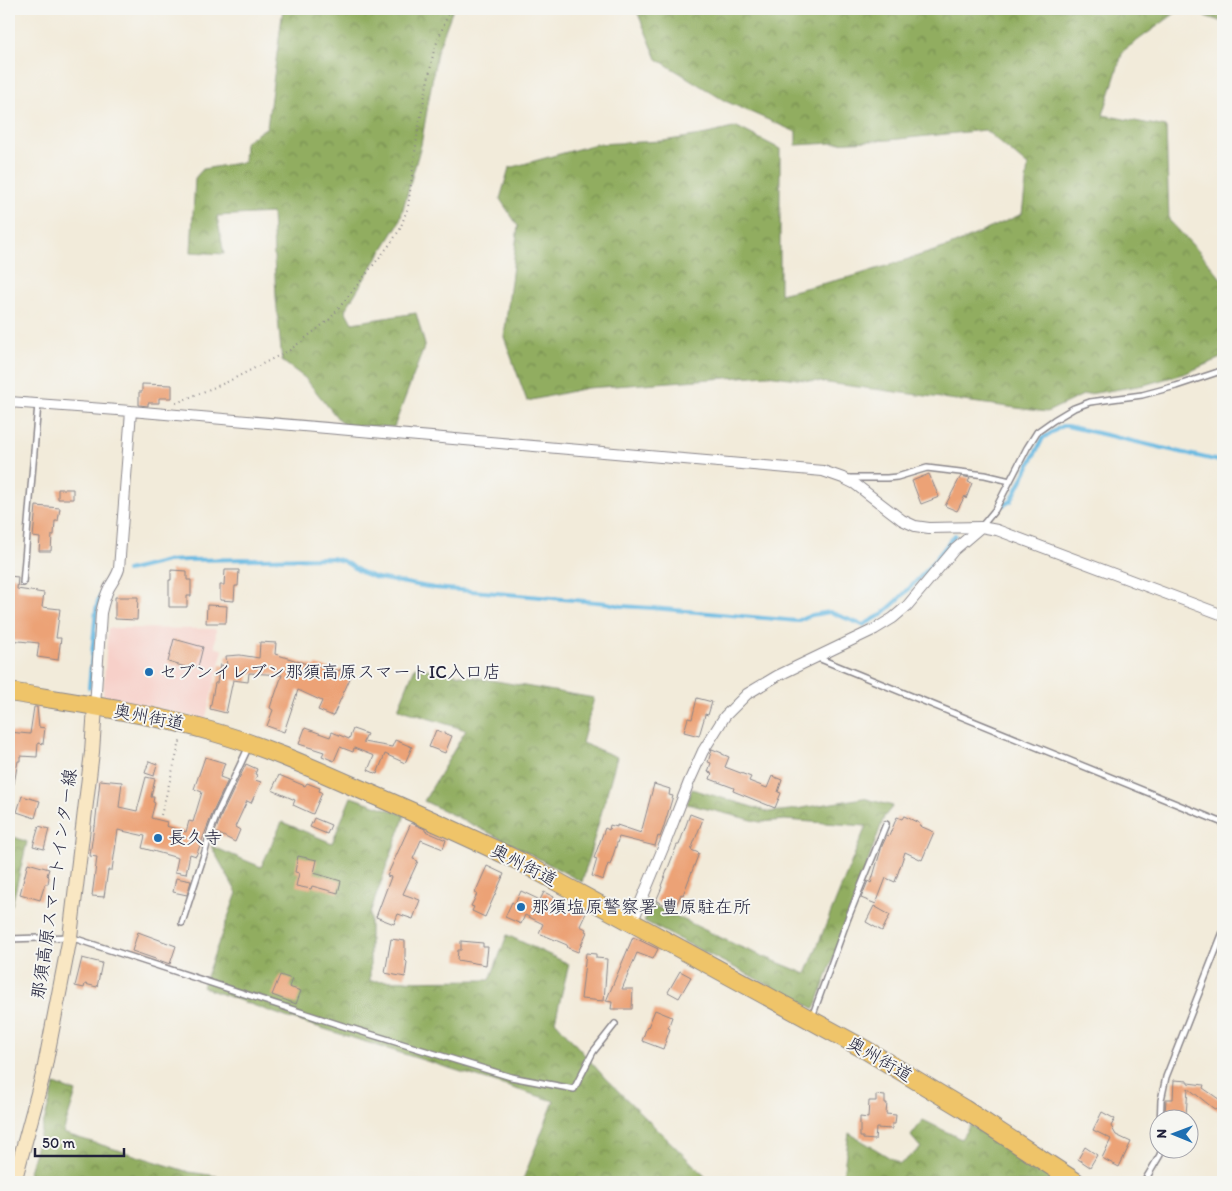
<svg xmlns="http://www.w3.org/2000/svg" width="1232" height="1191" viewBox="0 0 1232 1191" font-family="Itim,'Klee One',sans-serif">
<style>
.built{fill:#f7d0c9}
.forest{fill:url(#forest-crowns);stroke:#5a684e}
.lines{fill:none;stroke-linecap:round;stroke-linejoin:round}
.stream{stroke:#65b8e1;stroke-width:4}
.building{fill:#eca276}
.lane-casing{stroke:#8a868a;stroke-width:8}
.street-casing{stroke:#8a868a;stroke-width:12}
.secondary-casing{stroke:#8a868a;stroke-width:16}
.highway-casing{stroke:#8a868a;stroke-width:20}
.path{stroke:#8a868a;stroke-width:2;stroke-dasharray:1 4;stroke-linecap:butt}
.lane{stroke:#fff;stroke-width:5}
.street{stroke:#fff;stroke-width:10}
.secondary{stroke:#f9e7c3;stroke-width:14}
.highway{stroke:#efc469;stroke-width:18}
.poi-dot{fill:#1f6fb2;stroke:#f6f6f2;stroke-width:2}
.labels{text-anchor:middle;stroke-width:4;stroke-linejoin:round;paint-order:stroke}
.poi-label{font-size:18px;fill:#22223b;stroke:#f6f6f2;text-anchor:start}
.street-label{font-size:18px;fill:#22223b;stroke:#f6f6f2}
</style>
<defs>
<pattern id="forest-crowns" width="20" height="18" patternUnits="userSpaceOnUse" patternTransform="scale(1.25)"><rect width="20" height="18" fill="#91ad60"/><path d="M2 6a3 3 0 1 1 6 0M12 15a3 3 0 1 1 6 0" fill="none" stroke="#768c50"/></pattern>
</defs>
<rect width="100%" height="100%" fill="#f6f6f2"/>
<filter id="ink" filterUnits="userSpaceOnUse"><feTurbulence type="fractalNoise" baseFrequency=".02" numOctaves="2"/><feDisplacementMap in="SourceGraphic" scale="10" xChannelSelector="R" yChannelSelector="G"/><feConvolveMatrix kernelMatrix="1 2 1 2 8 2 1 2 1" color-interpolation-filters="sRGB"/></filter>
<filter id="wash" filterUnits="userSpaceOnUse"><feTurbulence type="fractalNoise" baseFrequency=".0096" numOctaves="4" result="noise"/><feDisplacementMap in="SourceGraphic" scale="20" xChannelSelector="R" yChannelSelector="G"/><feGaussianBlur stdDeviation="1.12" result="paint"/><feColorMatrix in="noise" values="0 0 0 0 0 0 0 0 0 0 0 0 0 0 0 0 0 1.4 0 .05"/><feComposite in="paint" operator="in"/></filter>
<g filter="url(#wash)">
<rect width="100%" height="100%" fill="#f2ebda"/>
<path class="built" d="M108,628l108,1 -1,18 8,3 -18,70 -102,-25z"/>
<path class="forest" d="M283,9h170l-16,43 -16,93 -22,78 -54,87 7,13 64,-10 9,32 -31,82 -51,-2 -38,-47 -23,-17 -6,-63 -4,-85 -55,3 7,38 -33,-2 4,-74 8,-9 41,-7 1,-20 22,-15z
M636,9h545l-58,42 -20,64 63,12 3,93 33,35 21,26v76l-37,16 -42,12 -61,10 -36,17 -280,-37 -180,13 -60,13 -23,-64 14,-111 -18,-27 9,-31 87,-24 67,-3 44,-7 30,-7 43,22v145l74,-18 96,-30 72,-32 6,-48 -43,-36 -96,10 -93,5v-13l-71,-31 -68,-42z
M1183,9h40v13z
M415,667l179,31 -12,45 35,14 -35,125 -74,-40 -84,-41 42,-71 -68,-21z
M692,789l77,23 21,-2 73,-12 30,8 -9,11 -69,192 -171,-88 9,-16 85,41 68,28 60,-148 -81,-6 -25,2 -73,-18z
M351,797l54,18 -35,98v68l120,-1 17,-45 62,29 -14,57 50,57 106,104h-189l32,-81 -268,-84 -84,-30 35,-94 -26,-47 50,21 21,-45 50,21z
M9,835l18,7 -15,63 -3,-1z
M55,1084l21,8 -13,41 126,39 47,7 6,3h-216z
M923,1120l38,19 9,-14 88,57h-216l7,-49 51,31 21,-16 -10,-12z"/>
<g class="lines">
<path class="stream" d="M1004,505l7,-4 32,-63 19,-12h5l156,36
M127,571l40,-10 20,-1 145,-2 11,3 20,12 14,5 57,10 62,5 111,10 14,3 32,2 144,13 15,-6 18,-3 33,13 18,-10 17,-15 27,-28 30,-37
M108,581l4,-8
M89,688l7,-78 2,-9 4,-9"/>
</g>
<g id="blocks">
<path class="building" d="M142,384l30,1v13h-13v5h-11v3l-9,-1v-13h3z
M929,474l10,23 -18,7 -9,-23z
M961,476l9,2 -2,4 4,1 -6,16 -1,-3 -8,15 -12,-5z
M58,489h15v10h-15z
M36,506l24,2 -2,13h-3l-1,14h-2l-1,16h-12l1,-13 -7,-1z
M171,570l16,1v9h4v16h-4v11h-18v-27h2z
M225,570h14l-1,16h-3l-1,15 -14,-1v-15h4z
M9,576l9,1 -1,12 27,4 -2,14 18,2 -4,29h5l-3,22 -21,-3 2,-14 -30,-3z
M115,597h23l-1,23 -22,-1z
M207,605l20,1 -1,17h-20z
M174,639l29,8 -5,20 -8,-2 -1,3 -21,-6z
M260,642l16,1 -1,11 41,13v-2l23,6 1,-2 12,5 -19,42 -15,-6 4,-9 -24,-11 -14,42 -17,-6 6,-16 -3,-2 3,-10h1l8,-23 -33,-2 -1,9 -15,-2 -7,33 -16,-4 5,-26h2l3,-18 7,1 -1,-10 14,-1 19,3z
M697,698l15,4 -4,13 -3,-1 -1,5 -5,17 -15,-4 4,-14 4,1z
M34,707h3l2,20 6,1 -2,16 -5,-1 -1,14 -17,-1v5h-2l-4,23h-5v-52l21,2z
M305,728l25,9 2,-5 17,7 4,-10 14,5 -4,8 29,5 3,-7 17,7 -7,16 -20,-9 -8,20 -9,-4 6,-14 -20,-8 -1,4 -13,-5 -6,14 -12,-5 2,-4 -25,-8z
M436,730l16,6 -7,17 -16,-6z
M712,749l10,4v1l7,3 -4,10 26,10 -2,4 18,7 5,-12 10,4 -4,12 3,1 -6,15 -42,-17 1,-3 -24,-9 2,-6 -4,-1 3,-9 -3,-1z
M205,757l20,6 -5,14 8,3 -15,32 -17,44 -6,-2 -4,20 -11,-2 3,-14 -36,-10 3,-12 -27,-6 -6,40h-4l-4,27 -12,-1 5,-39 -7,-1 4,-30h1l5,-46 22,2 -3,25 18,4 9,-34 9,2 -4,18h3l-1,5 2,1 -4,15 16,4 -1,4 20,6 3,-11 4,1 9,-30 -8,-3z
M149,761l8,3 -3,12 -9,-3z
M246,764l11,5 -2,5 2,1 -2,5 6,2 -10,21 -4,-2 -12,26 5,3 -5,12 -20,-10 6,-16z
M279,775l26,11 2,-3 13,5 -1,3 3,2 -9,21 -20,-9 2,-5 -23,-10z
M654,784l16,5 -1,6 4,1 -10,33 -3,8 -2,-1 -3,10 -36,-9 -9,28 -2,-1 -5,16 -11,-4 5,-17 -3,-1 11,-30 4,2 1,-5 7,2v-2l24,8z
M22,796l18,5 -5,17 -18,-6z
M690,814l13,5 -12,31 8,3 -16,42 -2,-1 -6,15 -19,-8 6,-14 -1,-1 16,-41h2z
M904,816l15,7 1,3 14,6 -12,28 -17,-8 -10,30 -9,-4 -10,26 -15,-6 7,-17 3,2 11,-37 5,-11 2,1 8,-19 5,2z
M314,818l17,7 -4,9 -17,-7z
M411,823l14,6v2l21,9 -3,9 -22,-9 -8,19 5,2 -15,33 17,6 -7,19 -15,-5 -4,10 -18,-7 15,-40 -4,-1z
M39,826l10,3 -5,20 -11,-3z
M298,856l19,4 -3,13 27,8 -3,12 -26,-7 -1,3 -15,-3 3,-13 -4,-1z
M28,863l21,6 -2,6 2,2 -1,7h-3l-5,16 -20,-6z
M487,866l17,8 -19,43 -13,-6 2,-4 -3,-1 6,-12 -2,-1z
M176,878l15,3 -4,14 -14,-3z
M521,891l19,9 4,-8 14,7 -1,5 14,7 3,-6 13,6 -7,15 6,3 -1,2 2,1 -9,20 -10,-4 -1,-3 -28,-12 4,-9 -18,-9 -4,9 -16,-7 7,-15 3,2z
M874,906l16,9 -8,16 -16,-9z
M138,932l38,14 -6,18 -38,-13z
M633,937l25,12 -5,10 -16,-6 -15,36h11l-1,20h-21l1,-7 -6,-1z
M391,939l14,2v19l2,2 -2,15 -20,-4z
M461,941l22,2v4h5l-2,18 -29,-5 1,-10h3z
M586,953l10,1v4l11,1 -3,42 -23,-2z
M82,958l20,5 -5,24 -12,-3 -1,4 -9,-2z
M680,971l11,6 -12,21 -11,-6z
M280,975l12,4 -3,8 12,4 -5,13 -24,-9z
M655,1010l17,7 -4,11 2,1 -7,20 -21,-8 5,-15 1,1z
M1174,1080l14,1v2l16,2 -1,3 20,14v11l-10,-5 -25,-20 -2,27 -21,-1 1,-15h7z
M876,1095l9,1v7h2l-1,11 10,1 -1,9h-3v5l-16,-1 -1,12 -12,-1v-2h-3v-20l8,1 1,-17h7z
M1102,1112l13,7 -4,7 5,9 15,7 -12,25 -17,-9 9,-19 -18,-9z
M1085,1147l12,8 -7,12 -12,-8z"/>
</g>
</g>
<g filter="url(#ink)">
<use href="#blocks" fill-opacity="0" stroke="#8a868a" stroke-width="1"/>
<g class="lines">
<g class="lane-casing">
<path id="lane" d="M848,478h39l10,-1 30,-9 58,7 25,6
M981,527l14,-17 32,-62 10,-16 17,-12 20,-12 16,-6 52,-7 34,-9 42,-14 5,-3
M23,583l15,-179
M818,658l405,165
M182,923l22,-68 7,-25 6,-16 32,-68
M9,939l61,-2 270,88 171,52 63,12 19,-37 22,-28
M812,1017l36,-99 38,-94
M1160,1126l1,-26 5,-23 57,-145
M1144,1182l16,-27 2,-7"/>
</g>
<g class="street-casing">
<path id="street" d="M9,402l122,9 692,60 20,7 12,6 47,36 13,6 14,2 52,-1 16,3 226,85
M95,707l6,-94c2,-9 4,-17 8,-25 4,-7 8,-12 10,-19l12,-158
M632,923l34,-82 23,-59 14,-31 22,-35 22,-22 30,-18 98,-47 18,-11 14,-12 47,-56 27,-23"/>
</g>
<g class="secondary-casing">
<path id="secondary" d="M14,1182l30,-111 26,-134 22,-185 3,-45"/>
</g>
<g class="highway-casing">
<path id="highway" d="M9,692c67,11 135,20 201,39 50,14 98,35 145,56 56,24 112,49 166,75l345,188 98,59 112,73"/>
</g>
<path class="path" d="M176,403l51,-21 63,-32 40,-31 61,-76 9,-14 8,-22 10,-77 16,-80 16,-41
M161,815l20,-77"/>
<use href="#lane" class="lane"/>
<use href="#street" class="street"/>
<use href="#secondary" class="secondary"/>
<use href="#highway" class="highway"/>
</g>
</g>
<g class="poi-dot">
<circle cx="149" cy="672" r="5"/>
<circle cx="158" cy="838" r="5"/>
<circle cx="521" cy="907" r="5"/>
</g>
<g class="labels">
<g class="poi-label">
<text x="159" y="678">セブンイレブン那須高原スマートIC入口店</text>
<text x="168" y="844">長久寺</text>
<text x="531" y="913">那須塩原警察署 豊原駐在所</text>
</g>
<g class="street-label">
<text transform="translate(149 717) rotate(11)" y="6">奥州街道</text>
<text transform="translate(524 865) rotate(27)" y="6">奥州街道</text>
<text transform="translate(54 884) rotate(-82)" y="6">那須高原スマートインター線</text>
<text transform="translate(880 1059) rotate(30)" y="6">奥州街道</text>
</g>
</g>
<rect width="1232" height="1191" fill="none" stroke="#f6f6f2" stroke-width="30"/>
<g transform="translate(1174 1134) rotate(271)"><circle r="24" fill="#f6f6f2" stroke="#a1a1a9"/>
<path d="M0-4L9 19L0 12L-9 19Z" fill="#1f6fb2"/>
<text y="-8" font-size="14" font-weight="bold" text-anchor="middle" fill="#22223b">N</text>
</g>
<path d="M35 1148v8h89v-8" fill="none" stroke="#22223b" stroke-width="2.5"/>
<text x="42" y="1148" font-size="15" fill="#22223b" stroke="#f6f6f2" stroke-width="4" paint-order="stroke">50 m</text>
</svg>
